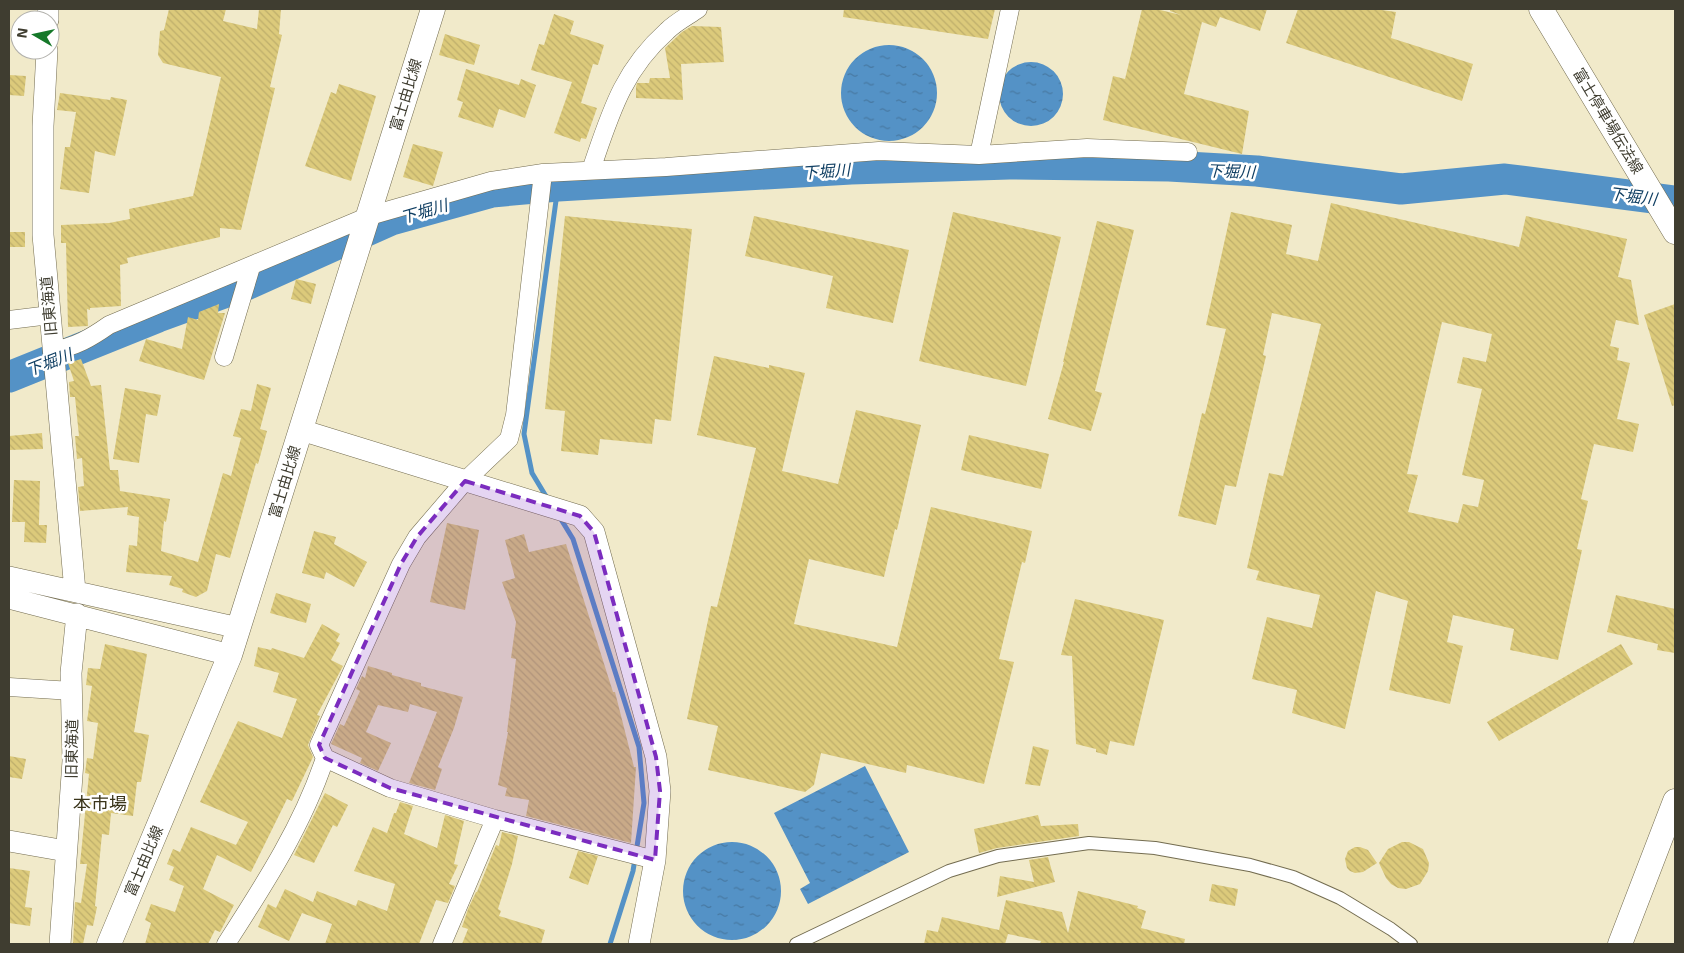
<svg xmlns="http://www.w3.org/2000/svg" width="1684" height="953" viewBox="0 0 1684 953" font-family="'Exo 2','Noto Sans JP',sans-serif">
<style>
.water{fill:url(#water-ripples)}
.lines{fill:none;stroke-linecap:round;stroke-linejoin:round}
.stream{stroke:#5492c6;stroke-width:5}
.river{stroke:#5492c6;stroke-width:31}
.building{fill:url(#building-back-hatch);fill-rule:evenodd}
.pedestrian-casing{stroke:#736c50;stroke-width:14}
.minor-casing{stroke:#736c50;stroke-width:19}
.tertiary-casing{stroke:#736c50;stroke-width:22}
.secondary-casing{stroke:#736c50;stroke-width:25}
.pedestrian{stroke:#fff;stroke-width:12}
.minor{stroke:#fff;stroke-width:18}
.tertiary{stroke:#fff;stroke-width:21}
.secondary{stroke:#fff;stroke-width:24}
.marked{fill:#7b2cbf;fill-opacity:0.2;stroke:#7b2cbf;stroke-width:4;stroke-dasharray:10 6;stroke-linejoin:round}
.labels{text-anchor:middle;stroke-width:5;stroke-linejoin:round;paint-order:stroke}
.street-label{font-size:15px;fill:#3f3d30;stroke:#fff}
.water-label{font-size:16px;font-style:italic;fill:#103f63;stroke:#fff}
.quarter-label{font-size:18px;fill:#3a341a;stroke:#fff}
</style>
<defs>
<pattern id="water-ripples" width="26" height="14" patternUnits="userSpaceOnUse" patternTransform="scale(1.25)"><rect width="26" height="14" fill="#5492c6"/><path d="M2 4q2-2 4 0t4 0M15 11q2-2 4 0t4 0" fill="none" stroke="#4778a1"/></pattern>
<pattern id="building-back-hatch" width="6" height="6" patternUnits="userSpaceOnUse" patternTransform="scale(1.25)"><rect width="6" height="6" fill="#dcca7b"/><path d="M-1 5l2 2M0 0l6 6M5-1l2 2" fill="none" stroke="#beae6b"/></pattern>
</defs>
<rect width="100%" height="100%" fill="#f1eaca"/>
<path class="water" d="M841 93a48 48 0 1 1 96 0a48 48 0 1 1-96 0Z
M999 94a32 32 0 1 1 64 0a32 32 0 1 1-64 0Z
M865,766l44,86 -101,52 -8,-15 10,-6 -36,-70z
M683 891a49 49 0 1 1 98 0a49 49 0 1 1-98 0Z"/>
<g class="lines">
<path class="stream" d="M547,498l-15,-25 -8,-39 34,-248
M559,516l14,23 66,208 5,56 -11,68 -23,73"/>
<path class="river" d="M9,377l149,-60 88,-32 145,-65 101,-28 66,-6 293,-17 158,-5 160,2 88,5 144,18 104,-10 170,22"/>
</g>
<path class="building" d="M169,9h57l-3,12 34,8 2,-20h22l-2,25 3,1 -12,52 5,1 -34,142 -21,-2v9l-93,21 1,5 -8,2 1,41 -31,2v2l-3,-1 1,17 -20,1 -2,-84h-5v-18l48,-2 21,-4 -1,-10 64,-13 28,-119 -58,-14 -5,-8 2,-24 4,-1z
M844,9h151l-7,30 -145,-22z
M1142,9h14l25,6 -11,-4v-2h97l-7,22 -40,-14 -4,10 -14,-5 -18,72 65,17 -7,43 -139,-34 10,-44 12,3z
M1298,9h76l22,3 -5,26 82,26 -11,37 -176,-58z
M554,14l20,7 -4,13 34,11 -6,20 -5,-1 -12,39 16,5 -11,31 -5,-1 -1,4 -26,-9 18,-51 -41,-12 8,-26 5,1z
M692,26l29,1 3,35 -43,2 2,36 -47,-2v-11l1,-4h12l1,-5h20l-5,-30 17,-16z
M445,34l35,11 -6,20 -35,-10z
M466,69l53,16 2,-6 15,6 -11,33 -26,-9 -6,19 -35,-11 5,-15 -6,-2z
M9,75l17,1 -2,20 -15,-1z
M339,84l37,12 -25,85 -46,-15 26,-74 5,2z
M60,93l50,7 1,-3 16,3 -12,56 -20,-5 -6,42 -29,-4 5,-42h5l6,-35 -19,-2z
M413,144l30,8 -10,34 -30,-9z
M1331,203l188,44 7,-31 101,23 -9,38 13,3 8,45 -23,-5 -6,26 9,2 -2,12 13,3 -13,56 22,5 -6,28 -39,-8 -13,55 7,2 -11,48 5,1 -24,110 -48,-10 4,-21 -61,-14 -6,27 16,4 -13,58 -61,-14 19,-89 -32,-10 -31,138 -53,-16 5,-23 -45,-11 15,-62 45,11 8,-33 -64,-15 3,-9 -12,-3 22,-95 14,3 38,-152 -49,-11 -9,42 3,1 -30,131 -11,-2 -9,40 -38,-9 24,-103 3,1 21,-85 -20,-4 25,-113 61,13 -6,29 32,7zM1442,322l50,12 -6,28 -23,-5 -6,26 25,6 -20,86 22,5 -6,27 -15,-3 -5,19 -50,-11 10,-37 -11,-1z
M953,212l108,25 -35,149 -107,-25z
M565,216l127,13 -21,192 -16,-2 -3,25 -52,-5 -2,16 -37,-4 4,-40 -20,-2z
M754,216l155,34 -16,73 -67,-15 7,-32 -88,-20z
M1097,221l37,9 -39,161 7,2 -11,38 -43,-12 16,-57h-1z
M9,232h16v15h-16z
M296,279l20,5 -5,20 -20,-5z
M219,304l-1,9h7l-21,67 -65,-19 7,-22 36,10 6,-32 10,3 1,-8z
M1675,304v101l-3,1 -28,-91z
M714,356l55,12v-3l36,8 -23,98 56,13 18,-74 65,15 -24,105 -2,-1 -11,48 -75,-18 -15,65 103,23 34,-140 101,24 -7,32 -3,-1 -23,97 15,3 -30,122 -77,-19 -1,8 -85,-20 -7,32 -9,7 -97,-22 10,-44 -31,-7 24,-113 6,1 39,-159 -59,-13z
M81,359l10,27 10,-1 9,85h8l2,21 50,8 -4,23 -2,-1 -3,30 37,11 25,-89 8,3 10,-38 -8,-2 8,-27 10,2 6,-27 14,4 -11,41 7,2 -9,33 -2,-1 -26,95 -14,-4 -9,37 -11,6 -14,-5 1,-3 -14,-4 3,-9 -46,-4 3,-27 8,1 2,-29 -12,-2 1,-8 -48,4 -2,-24 6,-1 -2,-28 -5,1 -2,-23h4l-4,-39h-5l-1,-15 5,-1 -6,-18z
M125,388l36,7 -4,21 -11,-2 -7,49 -26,-4z
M42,433l1,16 -34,1v-14z
M969,435l80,19 -8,35 -80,-19z
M14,480l26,1 -1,44h8l-1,18 -22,-1 1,-20h-13z
M447,523l32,7 -14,80 -35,-8z
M314,531l22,6 -2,7 33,18 -13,25 -28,-15 -2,7 -22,-6z
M524,534l5,18 37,-8 47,148h2l19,75h2l-5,76 -105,-27 3,-16 -24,-4 2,-8 -9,-3 10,-53h-1l9,-73 -5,-1 5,-36 -14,-40 13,-4 -10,-38z
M276,593l35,11 -5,19 -36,-10z
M1616,595l59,14v44l-18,-3 1,-6 -51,-12z
M1075,599l89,21 -30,126 -24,-5 -3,14 -11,-3v-3l-20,-5 -4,-88 -11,-1z
M322,624l18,10 -4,7 4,2 -9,17 12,6 -26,49 3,1 -12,29 5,12 -21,44 -5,-2 -36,73 -34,-17 -14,34 31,16 -14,27 -5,-2 -7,14h-63l6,-21 -6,-3 6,-16 24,8 9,-26 -15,-6 5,-13 -7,-3 6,-15 7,3 11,-25 45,18 12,-23 -48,-20 38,-81 44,17 15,-39 -24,-7 6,-19 -25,-7 4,-19 13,3 1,-2 32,10z
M105,644l42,10 -13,78 15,3 -8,47h-4l-4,34 -22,-3 -2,22 -7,-1 -7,72 2,1 -4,19 -6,-1 -4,19h-10l2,-42 6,1 6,-39h-7l9,-90 -4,-1 2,-15 6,1 5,-36 -11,-2 5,-35 -6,-1 2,-17 12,1z
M1621,644l12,20 -134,77 -12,-19z
M368,666l24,7v2l29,8v3l42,11 -9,31 -16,39 4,2 -7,21 -26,-7 28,-71 -27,-8 -2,8 -30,-7 -12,27 25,11 -13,28 -18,-8 2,-5 -31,-14 9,-20 4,2 16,-35 -4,-2 6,-13 3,2z
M1033,746l16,4 -9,36 -15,-2z
M9,756l17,3 -4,20 -13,-2z
M325,793l23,12 -11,22 -4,-2 -19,38 -20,-8z
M400,802l13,4 -9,28 33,14 8,-33 19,6 -10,43 4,1 -9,19 6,2 -7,17 -12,-3 -17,44h-94l7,-20 -30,-11 -13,28 -31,-14 10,-23 8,4 9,-19 28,13 4,-11 39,15 2,-6 29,11 8,-27 -41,-13 19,-44 14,6 7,-20h2z
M1038,815l3,11 37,-2 1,12 -82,12 -18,5 -5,-24z
M502,832l16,4 -6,28 -14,45 3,2 -2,5 46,14 -4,14h-79l6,-15 -6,-2 6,-18 8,-17h1l19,-47 3,1z
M1402,842h7l14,7 6,14 -1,8 -8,13 -14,5 -8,-1 -7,-4 -5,-6 -7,-15 9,-14z
M1355,847h5l8,3 9,13 -14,9 -8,1 -5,-2 -3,-3 -2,-9 3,-8z
M578,851l20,5 -10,29 -19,-7z
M1048,857l7,25 -58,15 3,-21 34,6 -5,-22z
M9,868l21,3 -5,36 7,1 -2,18 -21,-3z
M1212,884l26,5 -3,17 -26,-5z
M1078,891l60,15 -1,2 9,3 -5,17 44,11 -1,5h-144l1,-3 -33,-7 -3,10h-81l3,-14 11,2 4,-15 57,13 7,-30 56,12 6,21z"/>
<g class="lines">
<g class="pedestrian-casing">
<path id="pedestrian" d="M796,944l153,-73 49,-15 91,-13 66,5 95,17 43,12 47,21 51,31 20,15"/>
</g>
<g class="minor-casing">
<path id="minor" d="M979,155l31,-146
M591,170c19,-55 31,-99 76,-139 9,-9 21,-15 31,-22
M9,320l41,-5
M53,350c21,-2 39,-13 56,-25l260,-109 122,-35 52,-8 123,-6 213,-16 100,4 108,-7 101,4
M224,357l27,-90
M9,687l63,4
M325,758l65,30 105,31 160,41
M226,944c38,-59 77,-119 99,-186l-6,-13 82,-181 16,-27 48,-56 44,-42 6,-24 28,-242
M442,944l53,-125"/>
</g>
<g class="tertiary-casing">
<path id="tertiary" d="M48,20v-11
M47,50l-4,76v109l32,356
M301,430l279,86 14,16 62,225 4,34 -5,69 -16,84
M9,577l230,51
M9,598l221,57
M9,841l57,10
M60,944l13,-183 -2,-88 6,-59"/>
</g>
<g class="secondary-casing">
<path id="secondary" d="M1541,9l134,223
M109,944l121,-289 203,-646
M1620,944l55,-143"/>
</g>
<use href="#pedestrian" class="pedestrian"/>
<use href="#minor" class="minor"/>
<use href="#tertiary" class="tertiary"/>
<use href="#secondary" class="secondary"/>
</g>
<path class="marked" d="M465,481l115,35 14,16 62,225 4,34 -5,69 -265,-72 -65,-30 -6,-13 82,-181 16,-27z"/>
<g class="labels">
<g class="street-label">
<text transform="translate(406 95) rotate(-73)" y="5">富士由比線</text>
<text transform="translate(1608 121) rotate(59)" y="5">富士停車場伝法線</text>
<text transform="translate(49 306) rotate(-95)" y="5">旧東海道</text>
<text transform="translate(285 482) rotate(-73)" y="5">富士由比線</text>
<text transform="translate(72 749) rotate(-89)" y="5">旧東海道</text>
<text transform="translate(144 861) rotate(-67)" y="5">富士由比線</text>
</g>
<g class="water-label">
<text transform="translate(826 171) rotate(-4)" y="6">下堀川</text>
<text transform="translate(1231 171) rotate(2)" y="6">下堀川</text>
<text transform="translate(1633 196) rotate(7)" y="6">下堀川</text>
<text transform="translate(424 211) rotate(-16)" y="6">下堀川</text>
<text transform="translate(49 362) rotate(-21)" y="6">下堀川</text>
</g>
<g class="quarter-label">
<text x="100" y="810">本市場</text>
</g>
</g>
<rect width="1684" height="953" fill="none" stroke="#3f3d30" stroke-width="20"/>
<g transform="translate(35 35) rotate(279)"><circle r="24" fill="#ffffff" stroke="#b2b1ac"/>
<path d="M0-4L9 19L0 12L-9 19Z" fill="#157829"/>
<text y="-8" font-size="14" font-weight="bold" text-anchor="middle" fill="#3f3d30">N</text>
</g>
</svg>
